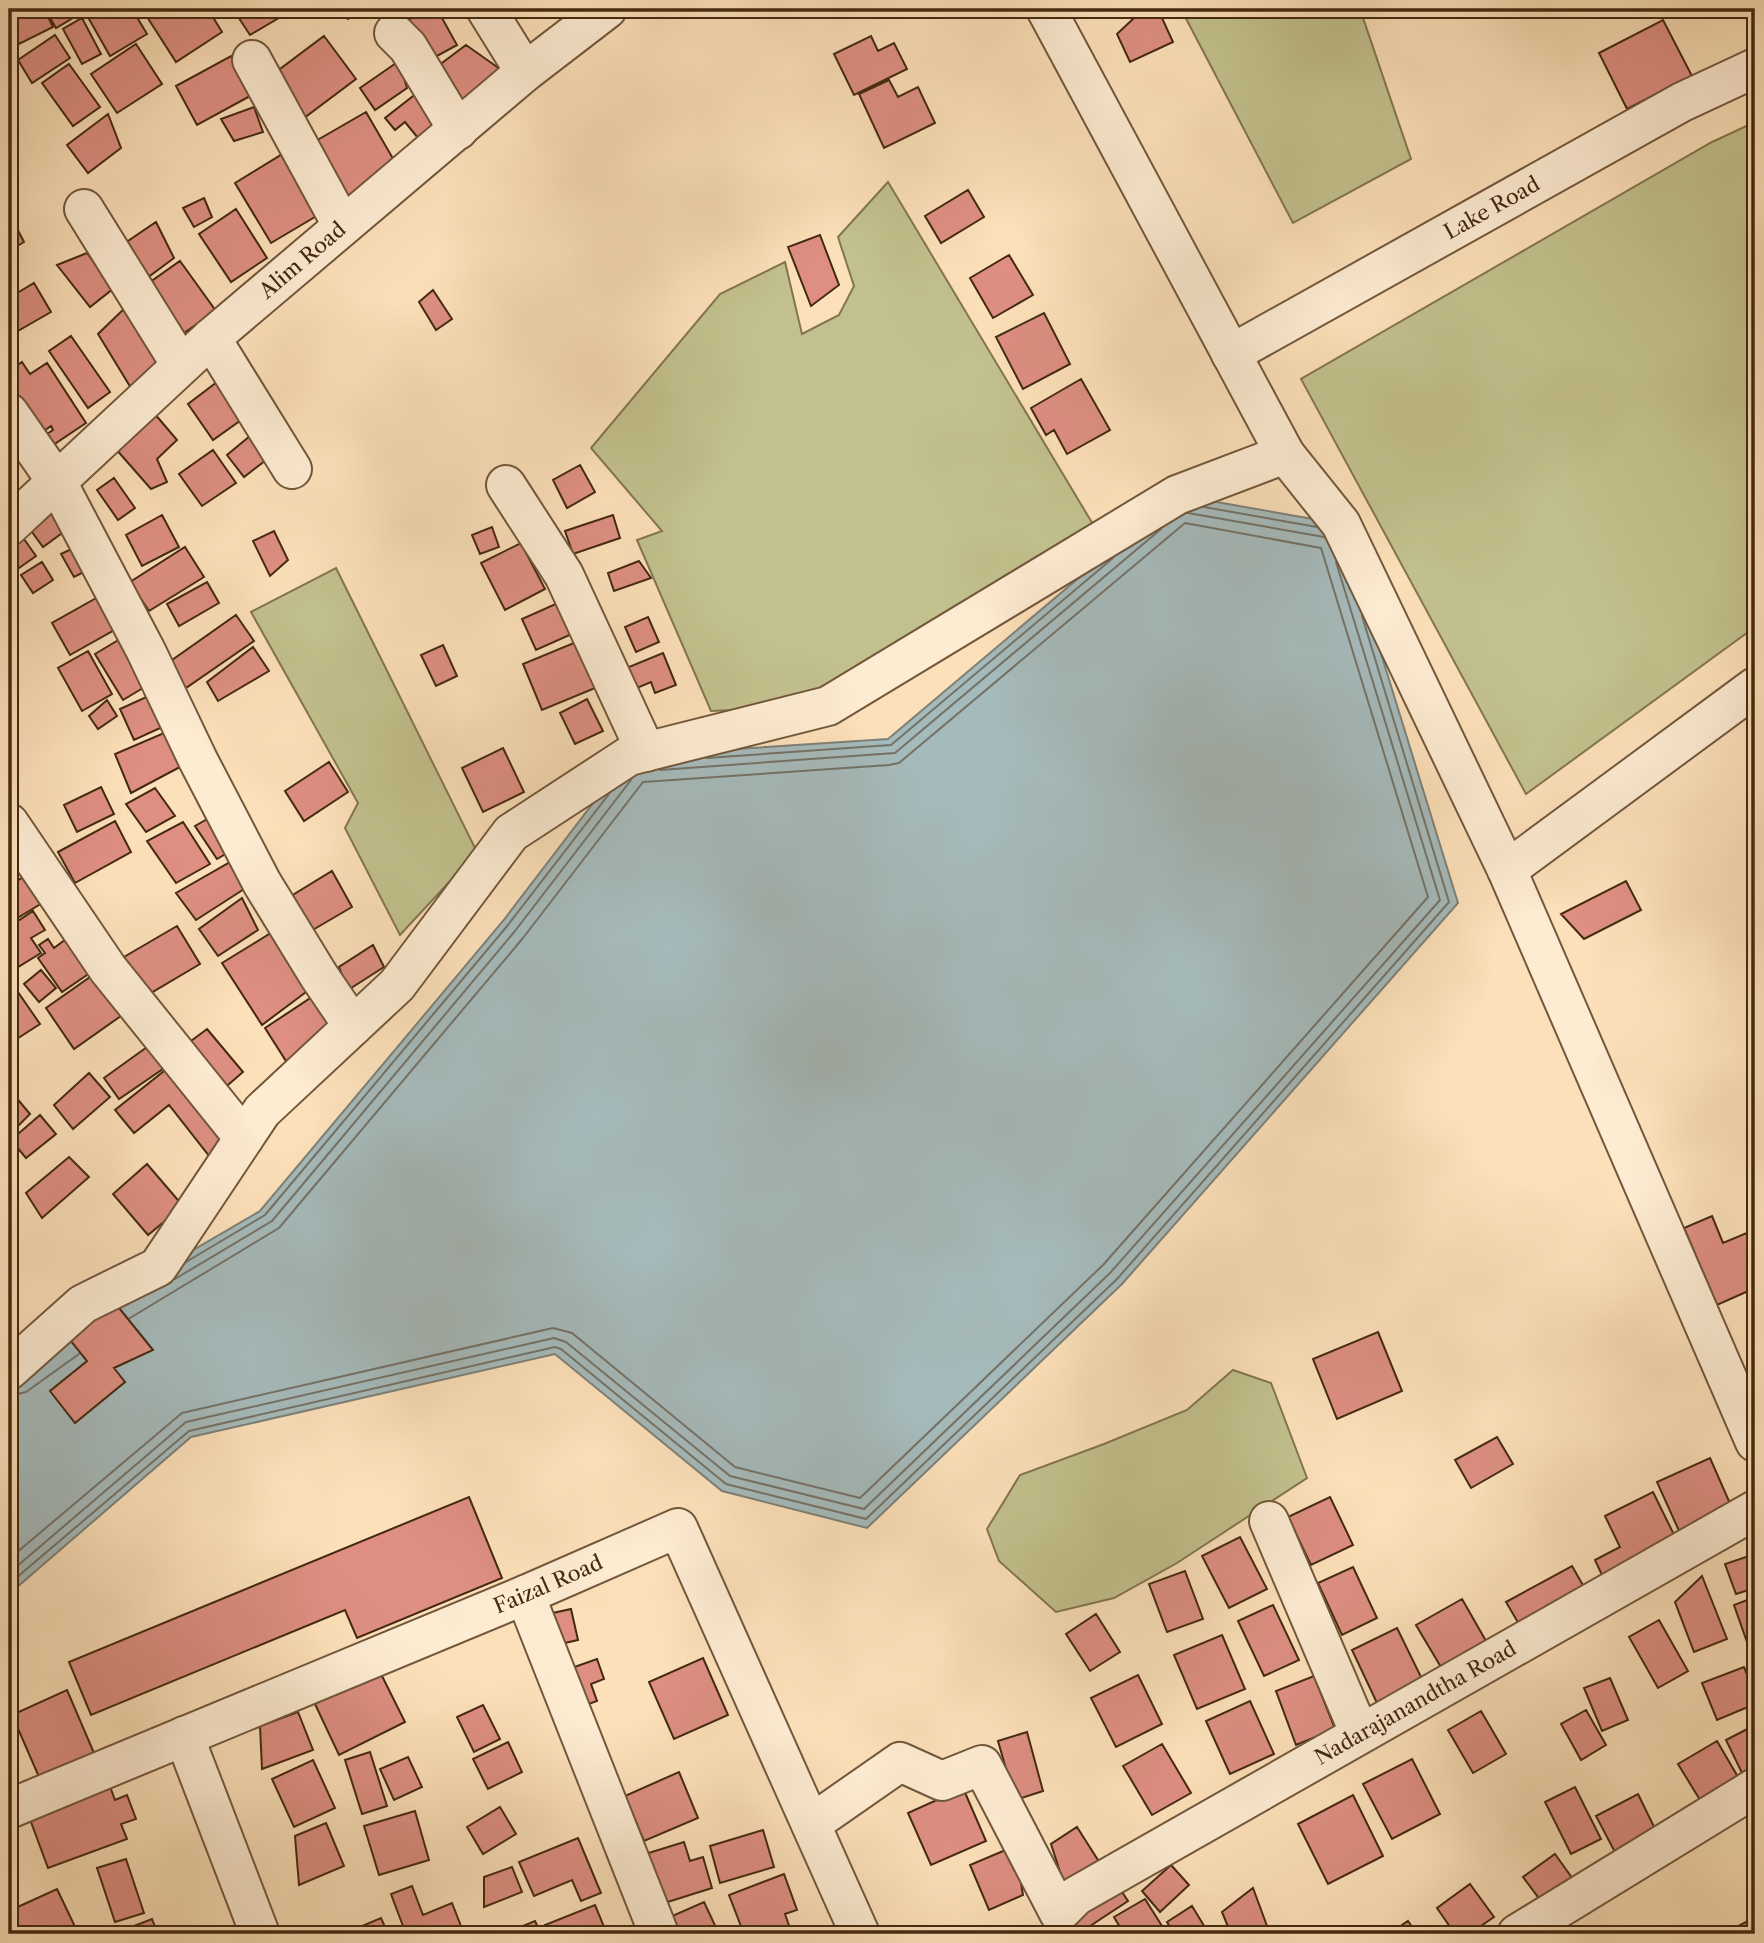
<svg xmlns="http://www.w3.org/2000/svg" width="1764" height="1943" viewBox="0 0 1764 1943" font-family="'Libre Caslon Text',serif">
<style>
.green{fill:#c2c18d;stroke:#83754f;stroke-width:2}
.water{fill:#a5babb;stroke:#7e8077;stroke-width:2}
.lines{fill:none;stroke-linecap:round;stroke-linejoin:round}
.shore{stroke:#747266;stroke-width:2}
.building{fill:#de8f82;stroke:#442911;stroke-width:2}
.street-casing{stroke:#72573b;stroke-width:42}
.street{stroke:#fdebd2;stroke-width:38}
.labels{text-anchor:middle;stroke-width:7;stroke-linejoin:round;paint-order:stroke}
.street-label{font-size:21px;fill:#442911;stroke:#fdebd2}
</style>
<rect width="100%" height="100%" fill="#fce0b9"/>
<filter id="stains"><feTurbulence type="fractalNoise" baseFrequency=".00286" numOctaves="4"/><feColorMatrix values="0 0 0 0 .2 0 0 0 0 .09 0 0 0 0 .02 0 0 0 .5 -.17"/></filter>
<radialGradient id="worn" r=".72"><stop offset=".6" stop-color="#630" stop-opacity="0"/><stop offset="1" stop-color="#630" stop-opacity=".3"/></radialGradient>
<path class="green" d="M1181,9h179l51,150 -118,64z
M1755,122v505l-229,167 -225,-415 411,-237z
M888,182l209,349 -269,175 -117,5 -74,-171 25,-9 -71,-83 129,-154 65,-32 17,72 37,-19 15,-29 -16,-49z
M336,568l141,284 -77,83 -55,-107 13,-25 -107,-191z
M1233,1370l38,13 36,95 -130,85 -63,35 -58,14 -57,-51 -12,-32 33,-54 84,-31 83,-34z"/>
<path class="water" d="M1177,495l164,29 117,379 -336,381 -255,244 -145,-37 -167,-137 -364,83 -182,157v-222l102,-74 149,-87 243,-290 126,-165 259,-17z"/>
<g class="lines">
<path class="shore" d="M1204,507l113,20
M1188,513l136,24
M707,758l184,-13 222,-187
M660,770l235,-17 266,-224
M186,1262l79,-47 243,-290 101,-131
M175,1279l97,-58 243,-290 116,-151
M9,1396l17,-4 53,-38
M9,1559l173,-146 371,-85 19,5 163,134 125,31 243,-233 325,-368 -107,-349 -136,-25 -286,240 -10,2 -246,17 -120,156 -244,290 -149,90
M9,1573l177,-151 368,-84 12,4 164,134 134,33 246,-236 330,-373 -104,-338
M9,1584l180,-153 366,-84 6,2 165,135 140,35 251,-240 332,-377 -87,-286"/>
</g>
<path class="building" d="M12,9h32l9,18 -34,17 -10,-22v-11z
M45,9h43l-32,19z
M91,9h41l15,25 -37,22 -25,-44z
M142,9h66l14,23 -46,30z
M233,9h61l-44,26z
M343,9h27l-22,10z
M428,9h9l20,36 -29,16 -23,-39z
M82,18l19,36 -19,10 -19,-35z
M1134,18h28l11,24 -43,20 -13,-28z
M1663,20l29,56 -65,33 -28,-56z
M55,35l15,23 -38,25 -14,-23z
M324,36l32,43 -60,45 -32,-43z
M871,36l7,15 16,-8 13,26 -53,26 -20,-41z
M136,44l26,40 -45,29 -26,-39z
M466,45l41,29 -45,33 -28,-38z
M231,56l21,39 -55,30 -21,-39z
M399,61l8,27 -32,22 -15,-22z
M69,64l31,43 -27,19 -31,-43z
M889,80l9,17 20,-10 17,36 -51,25 -25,-54z
M426,86l26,35 -30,22 -17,-21 -10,8 -10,-12z
M254,107l9,25 -29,9 -13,-22z
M366,112l29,50 -49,52 -39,-68z
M108,114l13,34 -33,25 -21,-28z
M289,150l36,61 -54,32 -36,-60z
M968,190l16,27 -43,26 -16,-27z
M204,198l8,19 -18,10 -11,-19z
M236,209l31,49 -36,24 -32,-48z
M9,213l15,29 -15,9z
M156,222l18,36 -27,20 -22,-35z
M820,235l19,50 -28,21 -23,-59z
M87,253l21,27 15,1 -33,26 -33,-42z
M1009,255l24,40 -40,23 -23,-40z
M180,261l36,50 -38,26 -35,-50z
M34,283l17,29 -42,24v-38z
M433,290l19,29 -16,11 -17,-28z
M130,303l36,54 -35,31 -33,-54z
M1044,313l26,51 -47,25 -27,-52z
M71,336l39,56 -22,16 -39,-57z
M22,362l8,12 17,-11 39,60 -42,28 -3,-13 12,-8 -2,-4 -10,7 -32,-28v-34z
M225,376l26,37 -38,27 -25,-36z
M1081,379l29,51 -43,24 -13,-24 -8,5 -15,-27z
M154,413l23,27 -20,19 10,23 -16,7 -36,-41z
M256,431l18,23 -30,23 -17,-22z
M213,450l23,33 -34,23 -23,-32z
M580,465l15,27 -28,16 -14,-28z
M114,478l21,30 -17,12 -21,-30z
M55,499l18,26 -30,22 -19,-26z
M162,515l17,32 -37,19 -16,-31z
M613,515l7,23 -47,16 -8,-23z
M492,527l7,20 -19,7 -8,-19z
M274,531l14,29 -18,16 -17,-35z
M19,532l17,24 -27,19v-35z
M86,542l12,23 -24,12 -13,-23z
M521,543l24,46 -40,21 -24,-47z
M185,547l19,30 -55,34 -19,-29z
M639,561l12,17 -37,13 -6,-18z
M42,562l11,18 -20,13 -12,-18z
M207,582l12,21 -40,23 -12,-22z
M98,597l18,32 -46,26 -18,-32z
M560,602l14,31 -38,17 -14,-31z
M236,615l18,26 -71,49 -18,-25z
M648,617l11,25 -23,10 -11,-25z
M125,636l28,46 -30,18 -28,-46z
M581,640l19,46 -58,24 -19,-46z
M443,645l14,31 -21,10 -15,-31z
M253,647l16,24 -51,30 -11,-19z
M88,651l24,43 -30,17 -24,-43z
M663,653l13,32 -21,8 -4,-11 -19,8 -8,-21z
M155,693l14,31 -35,16 -14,-31z
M587,699l16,32 -28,13 -15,-31z
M107,700l10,16 -19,13 -9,-13z
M164,733l16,34 -49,26 -16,-39z
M503,748l21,44 -41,20 -21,-44z
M329,762l19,30 -44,29 -19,-30z
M101,787l13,27 -37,18 -13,-27z
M155,788l20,28 -29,16 -20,-28z
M216,814l20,34 -19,11 -22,-33z
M115,821l16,31 -56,31 -17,-31z
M183,822l27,42 -34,19 -29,-42z
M239,857l13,27 -56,36 -20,-27z
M33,871l16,28 -40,24v-37z
M332,871l20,36 -41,24 -20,-35z
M1626,881l15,29 -57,29 -23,-25z
M242,898l16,32 -40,26 -19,-27z
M33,911l12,19 -14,8 10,15 -23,14 -9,-15v-25z
M177,926l23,38 -61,36 -22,-39z
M279,928l35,58 -52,39 -40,-62z
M48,939l6,9 12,-9 34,27 -38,26 -24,-34 7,-5 -6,-8z
M373,945l11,22 -36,23 -9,-23z
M41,970l15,18 -17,14 -15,-18z
M100,970l28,41 -54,38 -28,-41z
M9,979l31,45 -31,20z
M321,991l21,33 -56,37 -21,-33z
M207,1029l36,43 -22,19 -38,-44z
M154,1042l19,20 -54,37 -15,-21z
M178,1060l59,75 -27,22 -41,-52 -35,28 -19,-23z
M89,1073l21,24 -37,32 -19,-24z
M9,1089l21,25 -21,21z
M40,1115l16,19 -30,24 -15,-18z
M69,1157l20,20 -47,41 -16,-25z
M147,1164l36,42 -35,29 -35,-41z
M1712,1216l11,27 31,-13 1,2v56l-38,17 -33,-77z
M111,1298l42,52 -39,18 11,14 -50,41 -25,-32 37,-30 -21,-26z
M1378,1332l24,59 -65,28 -24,-60z
M1497,1437l16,27 -42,24 -16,-28z
M1710,1458l22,50 -52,25 -23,-51z
M1653,1492l28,57 -74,37 -12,-26 25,-13 -15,-31z
M469,1497l33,81 -145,60 -12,-28 -254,105 -22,-53z
M1330,1497l23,48 -42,20 -23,-48z
M1240,1537l27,52 -38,19 -27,-52z
M1755,1554v34l-19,6 -11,-30z
M1572,1566l16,28 -65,37 -17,-29z
M1353,1567l24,51 -35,17 -24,-52z
M1185,1571l18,48 -36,13 -18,-48z
M1702,1576l25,63 -33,13 -19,-50z
M1755,1597v65h-1l-20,-57z
M1462,1599l28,49 -45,26 -29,-49z
M1273,1605l26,55 -35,16 -26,-55z
M571,1609l7,31 -22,5 -17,-29z
M1096,1614l24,38 -30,19 -24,-37z
M1659,1620l29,51 -30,17 -29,-51z
M1397,1628l26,53 -46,22 -25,-53z
M1222,1635l23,54 -48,20 -23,-54z
M703,1658l25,57 -54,24 -25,-57z
M597,1659l7,20 -13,5 6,17 -24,9 -13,-38z
M1744,1667l11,28v9l-38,16 -15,-37z
M379,1670l26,52 -66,33 -25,-53z
M1138,1675l24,49 -46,23 -25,-49z
M1314,1676l21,53 -39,16 -20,-54z
M1610,1678l18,42 -26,11 -18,-43z
M67,1690l27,63 -55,24 -27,-62z
M1250,1701l24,53 -44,20 -24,-53z
M483,1705l17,34 -26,13 -17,-35z
M1586,1710l20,35 -25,15 -20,-36z
M1481,1711l25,43 -33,19 -25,-43z
M298,1712l15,38 -51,19 -2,-43z
M1755,1725v44l-12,6 -17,-35z
M1027,1732l16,59 -28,9 -17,-59z
M1717,1741l21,36 -38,23 -22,-36z
M508,1742l14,30 -34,17 -15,-30z
M1162,1744l29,49 -39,22 -29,-49z
M370,1752l17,54 -25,8 -17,-54z
M408,1757l14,30 -28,13 -14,-31z
M1412,1759l28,55 -48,25 -29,-55z
M313,1760l22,48 -41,19 -22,-48z
M679,1772l19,46 -54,23 -19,-45z
M108,1781l7,19 12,-5 9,24 -15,5 6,15 -79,29 -21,-57z
M1575,1787l26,52 -30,15 -26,-52z
M963,1788l23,53 -55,24 -23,-52z
M1638,1794l21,43 -41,21 -22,-42z
M1353,1795l30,61 -55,28 -30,-60z
M500,1807l16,27 -33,20 -16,-27z
M415,1811l14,49 -50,15 -15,-49z
M326,1823l18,43 -45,19 -4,-49z
M1077,1827l26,41 -33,21 -9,-14 -10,-31z
M763,1830l11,37 -54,16 -10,-37z
M578,1838l23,55 -20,8 -9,-21 -38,16 -15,-34z
M684,1842l6,19 13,-4 9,31 -57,18 -16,-50z
M1015,1846l8,49 -34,15 -19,-45z
M1555,1854l20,28 -31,23 -21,-28z
M126,1859l18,54 -29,9 -18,-54z
M1171,1865l18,20 -29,27 -18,-21z
M512,1867l10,25 -38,15v-30z
M784,1874l13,36 -12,4 7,20h-48l-15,-39z
M1470,1884l24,33 -25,17h-14l-18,-26z
M412,1886l11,29 29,-12 12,31h-58l-15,-40z
M1118,1886l10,15 -47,31 -15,-12z
M1253,1888l17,46h-39l-9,-22z
M57,1889l21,44 -69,1v-23z
M1145,1899l22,35h-43l-10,-17z
M704,1902l15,32h-52l-6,-13z
M595,1905l12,29h-58l-4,-9z
M1192,1906l17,28h-35l-7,-12z
M381,1918l7,16h-37l-1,-3z
M152,1919l6,15h-45z
M535,1921l6,13h-38z
M1408,1921l9,13h-28z
M1748,1921l6,13h-32z
M1603,1926l5,8h-19z"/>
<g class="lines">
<g class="street-casing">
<g id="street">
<path d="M486,9l39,63"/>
<path d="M1046,9l239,445 56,70 166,346 248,572"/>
<path d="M394,33l14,14 50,83"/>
<path d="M252,60l90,165"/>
<path d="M84,209l97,156"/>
<path d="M211,338l81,131"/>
<path id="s1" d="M1231,354l451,-252 73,-34"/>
<path d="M9,413l48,69 89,169 52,109 64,123 57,93 34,50"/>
<path d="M506,485l58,90 82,177"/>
<path id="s2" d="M9,526l202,-188 314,-266 82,-63"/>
<path d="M9,823l99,146 136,169"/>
<path d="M1507,870l248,-183"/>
<path d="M9,1370l74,-66 75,-37 104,-156 135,-126 114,-152 118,-77 199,-50 349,-211 108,-41"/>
<path d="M1269,1521l91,213"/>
<path d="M525,1595l134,339"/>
<path d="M184,1736l76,198"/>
<path id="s3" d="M9,1809l516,-214 153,-67 182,406"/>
<path id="s4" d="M811,1824l89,-62 42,19 40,-16 77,148 17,-17 679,-386"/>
<path d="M1517,1934l238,-146"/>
</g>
</g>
<use href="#street" class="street"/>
</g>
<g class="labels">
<g class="street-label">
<text dy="7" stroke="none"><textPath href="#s1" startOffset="299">Lake Road</textPath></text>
<text dy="7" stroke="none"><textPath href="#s2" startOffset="396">Alim Road</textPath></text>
<text dy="7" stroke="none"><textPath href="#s3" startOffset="584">Faizal Road</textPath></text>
<text dy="7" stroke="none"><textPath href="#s4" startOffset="779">Nadarajanandtha Road</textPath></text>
</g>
</g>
<rect width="1764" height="1943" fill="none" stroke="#fce0b9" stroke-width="35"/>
<rect x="10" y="10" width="1743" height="1922" fill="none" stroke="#442911" stroke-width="3.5"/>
<rect x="18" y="18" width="1729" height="1908" fill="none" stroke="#442911" stroke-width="2"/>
<rect width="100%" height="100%" filter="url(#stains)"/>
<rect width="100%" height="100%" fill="url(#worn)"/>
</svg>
